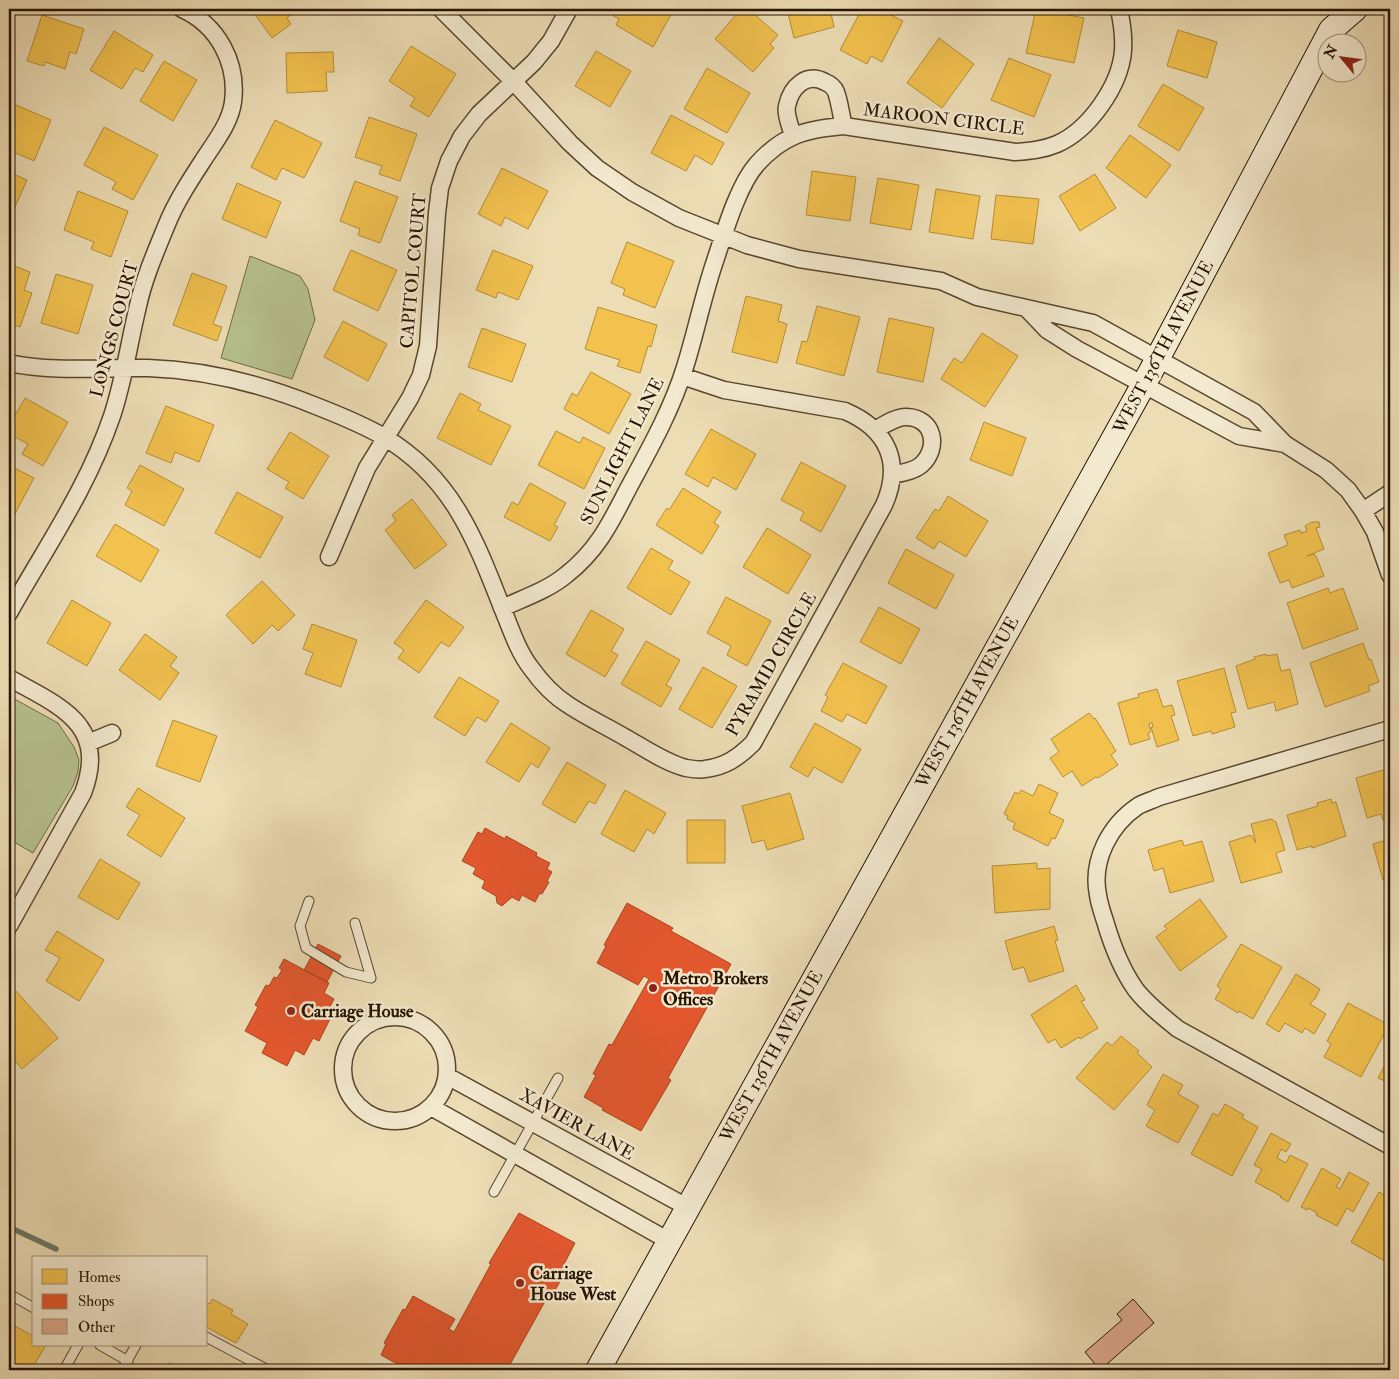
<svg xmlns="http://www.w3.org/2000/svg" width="1399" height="1379" viewBox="0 0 1399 1379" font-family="'IM FELL Double Pica',serif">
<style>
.green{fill:#b6c28f;stroke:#6e6a48}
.homes{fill:#f2c14e;stroke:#b58d37}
.shops{fill:#e4572e;stroke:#ab4320}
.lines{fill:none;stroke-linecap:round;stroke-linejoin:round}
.stream{stroke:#6b7869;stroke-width:5.5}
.building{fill:#e0ac91;stroke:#261300}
.service-casing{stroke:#58462d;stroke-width:11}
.minor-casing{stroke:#58462d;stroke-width:19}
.secondary-casing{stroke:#261300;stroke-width:26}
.service{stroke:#f3e9cf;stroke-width:9}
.minor{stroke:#f3e9cf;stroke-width:16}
.secondary{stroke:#f3e9cf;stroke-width:24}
.poi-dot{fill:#8f2418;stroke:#f3e9cf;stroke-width:2}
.labels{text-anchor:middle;stroke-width:5;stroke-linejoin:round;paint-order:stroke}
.street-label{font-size:18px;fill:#261300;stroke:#f3e9cf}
.poi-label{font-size:18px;font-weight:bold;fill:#261300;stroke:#f3e9cf;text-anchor:start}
</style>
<rect width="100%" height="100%" fill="#edddb5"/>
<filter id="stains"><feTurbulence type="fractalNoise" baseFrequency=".004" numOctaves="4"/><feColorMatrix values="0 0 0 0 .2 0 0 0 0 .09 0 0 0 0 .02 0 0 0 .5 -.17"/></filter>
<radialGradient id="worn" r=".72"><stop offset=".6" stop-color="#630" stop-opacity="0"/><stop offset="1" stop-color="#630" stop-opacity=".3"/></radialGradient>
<path class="green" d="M250,256l50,20 8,13 7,31 -23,59 -71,-21z
M9,696l49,27 16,24 5,13 -1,12 -5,14 -40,67 -24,-14z"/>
<path class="homes" d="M251,9h48l-12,9 4,6 -19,14z
M615,9h54l4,2 -20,36 -37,-22 3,-6 -7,-4z
M741,9h7l30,26 -8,9 4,4 -21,24 -38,-33z
M787,9h43l4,18 -40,11z
M862,9h17l24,12 -21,41 -11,-6 -4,8 -27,-14z
M1036,9l48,9 -10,45 -48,-10z
M42,15l42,14 -8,25 -6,-2 -5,17 -20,-7 -1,4 -17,-5z
M1178,30l39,12 -10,36 -40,-12z
M114,31l39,24 -10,17 -8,-4 -13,21 -32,-19z
M939,38l35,26 -32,44 -35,-25z
M411,46l45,28 -27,43 -19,-11 5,-8 -26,-17z
M596,51l35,20 -21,36 -35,-21z
M333,52l1,20h-8l1,19 -40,2 -1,-40z
M1009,58l42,17 -17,42 -43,-17z
M164,61l33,19 -24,41 -33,-20z
M707,68l43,25 -23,40 -43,-24z
M1163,84l41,24 -25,43 -41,-25z
M9,102l42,18 -17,41 -25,-11z
M671,115l53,28 -12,22 -17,-10 -9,16 -35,-18z
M369,117l48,17 -17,47 -21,-7 3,-8 -27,-9z
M275,120l47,23 -18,35 -22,-10 -6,12 -25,-13z
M104,127l54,28 -25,45 -21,-11 4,-7 -32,-17z
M1130,135l41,30 -25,33 -40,-30z
M502,168l46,23 -20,38 -23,-12 -4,9 -23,-12z
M812,171l44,6 -6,44 -44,-6z
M9,172l18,8 -16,36 -2,-1z
M1095,174l21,34 -36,23 -21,-35z
M878,178l41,7 -8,45 -41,-7z
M355,181l43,16 -18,46 -22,-8 2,-6 -20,-8z
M237,183l44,19 -15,36 -44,-19z
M936,189l44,7 -7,43 -44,-7z
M78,191l50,20 -17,46 -20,-8 3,-7 -30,-12z
M996,195l43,4 -6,45 -42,-5z
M627,242l47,19 -19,47 -32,-13 2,-6 -14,-6z
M351,250l46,20 -19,41 -45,-21z
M493,250l40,16 -15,34 -20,-8 -2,6 -20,-8z
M9,264l21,8 -6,18 8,3 -12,34 -11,-4z
M192,273l35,13 -14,38 9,3 -5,14 -44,-16z
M56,274l37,11 -15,49 -37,-11z
M746,296l36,9 -4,16 9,3 -10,39 -45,-11z
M817,306l43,11 -16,59 -48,-13 6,-22 5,1z
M598,307l59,18 -6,22 -3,-1 -8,27 -23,-7 3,-6 -35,-11z
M889,318l45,10 -11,54 -46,-10z
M343,321l44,23 -19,37 -44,-24z
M482,328l44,16 -14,38 -44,-15z
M982,333l36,23 -33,51 -44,-28 13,-21 8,5z
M591,372l40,22 -22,40 -45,-25 8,-16 5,3z
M460,393l21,11 -3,6 33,16 -20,39 -54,-27z
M25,398l43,24 -25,44 -21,-12 6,-10 -19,-10v-8z
M166,406l48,19 -15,37 -24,-10 -4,11 -25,-10z
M984,422l42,16 -14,38 -42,-16z
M711,429l45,25 -20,36 -23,-13 -5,10 -23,-13z
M556,431l24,12 3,-6 22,11 -21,41 -46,-24z
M290,432l39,24 -26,43 -18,-11 4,-6 -22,-13z
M801,462l45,24 -25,46 -21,-12 4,-8 -23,-12z
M9,465l25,13 -24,45h-1z
M140,465l44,24 -20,37 -39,-21 7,-14 -5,-3z
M530,483l36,20 -12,22 4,2 -8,14 -46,-24 8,-15 6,3z
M683,488l38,24 -7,11 5,3 -17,28 -46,-29 11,-17 2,2z
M237,492l46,25 -23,41 -45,-25z
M948,496l40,25 -22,36 -27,-16 -5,8 -18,-11 19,-29 4,2z
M412,499l35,46 -32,24 -30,-39 11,-9 -4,-6z
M1312,522h7l1,5 -4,1 8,21 -17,7 7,-2 2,2 8,20 -32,12 -3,-8 -9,3 -12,-30 20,-8 -4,-10 16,-5 1,3 6,-2 -2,-5z
M115,524l44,26 -18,32 -45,-26z
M767,528l44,27 -23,39 -45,-27z
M651,548l22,13 -5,8 22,13 -19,33 -44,-27z
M906,549l48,26 -18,34 -48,-26z
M262,581l33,34 -17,16 -6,-6 -19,19 -27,-29z
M1328,588l2,5 13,-5 15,41 -55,20 -16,-46z
M726,597l45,24 -24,45 -20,-11 4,-9 -24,-13z
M72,600l39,23 -24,43 -40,-23z
M426,600l38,27 -15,20 -8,-5 -22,31 -21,-15 6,-8 -10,-7z
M879,607l41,22 -19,35 -41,-22z
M591,610l33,19 -13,22 7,4 -13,22 -39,-23z
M312,624l45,16 -16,47 -36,-13 8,-21 -10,-4z
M145,634l32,23 -7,9 9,7 -19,27 -41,-30z
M646,641l34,19 -14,25 6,3 -11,19 -40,-23z
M1363,643l6,17 2,-1 8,23 -11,4 2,5 -45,16 -15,-44z
M1266,654l1,2 10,-2 4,17 9,-2 8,35 -22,7 -2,-9 -26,7 -12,-43 19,-7 -1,-2z
M843,663l44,23 -21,38 -19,-10 -5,8 -21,-11 7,-14 -3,-2z
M703,667l34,19 -25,42 -33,-19z
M1224,668l12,44 -5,1 4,14 -23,7 -1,-3 -18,5 -16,-55z
M459,677l40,24 -13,21 -9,-5 -12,19 -31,-19z
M1157,689l6,18 9,-2 3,10 -4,1 8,24 -22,7 -6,-20h2l-1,-4 -3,1 2,8 -3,1 2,6 -20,6 -12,-42 21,-6 -1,-3z
M1089,713l5,6 1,-1 21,33 -5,4 7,10 -20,13 -2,-1 -14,9 -10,-15 -9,6 -13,-19 9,-6 -8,-13z
M173,720l44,16 -17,46 -44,-16z
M511,723l39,25 -12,20 -7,-5 -12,19 -33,-20z
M815,723l46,26 -19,34 -28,-16 -6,10 -18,-10z
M567,762l39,23 -11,19 -6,-3 -14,22 -33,-19z
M1390,768v49l-7,3 -2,-6 -14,4 -11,-40z
M1039,784l19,9 -9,20 15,7 -9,19 -3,-1 -4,8 -35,-17 2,-6 -8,-4 1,-3 -4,-2 11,-22 4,2 2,-4 12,6z
M138,788l47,30 -24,39 -34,-22 13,-20 -14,-8z
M625,790l41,23 -12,21 -7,-5 -13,23 -33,-18z
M790,793l14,46 -37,11 -3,-10 -12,3 -10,-37z
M1331,799l1,4 4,-1 10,34 -34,12v-2l-15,4 -10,-35 31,-9 -1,-3z
M1271,819l5,3 9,28 -9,3 6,19 -41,11 -12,-41 22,-7 5,8 -5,-19z
M687,820h38v43h-38z
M1390,839v39l-7,2 -10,-36z
M1182,840l2,6 18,-5 12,40 -44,12 -7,-25 -9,3 -6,-21z
M100,859l40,24 -22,37 -40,-23z
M1037,863v6l13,-1v41l-55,4 -3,-47z
M1200,899l27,38 -47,34 -24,-34 11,-8 -3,-3z
M1054,926l4,14 -3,1 9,30 -35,11 -5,-15 -11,3 -8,-29z
M57,931l47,29 -25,41 -33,-20 14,-23 -15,-8z
M1241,944l41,23 -29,52 -14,-8 -1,2 -23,-14 6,-10 -4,-3z
M1296,974l24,15 -5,10h-1l-4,5 16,10 -12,20 -9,-6 -3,5 -17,-10 -6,9 -13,-8z
M1076,985l9,15 -4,1 17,27 -18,11 -1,-2 -18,11 -6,-9 -7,4 -17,-28z
M16,991l42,47 -36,31 -13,-15v-57z
M1348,1003l41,22 -28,52 -37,-20 7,-13 -4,-3z
M1121,1036l18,15 -2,2 15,14 -38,43 -38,-32 31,-36 5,4z
M1390,1056v32l-5,-3 2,-3 -9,-4z
M1163,1074l20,11 -5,9 21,12 -21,37 -32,-17 9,-16 -8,-5z
M1225,1104l19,11 -2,3 16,9 -26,49 -41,-22 22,-41 5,3z
M1271,1133l20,11 -5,8 -5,-3 -4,9 9,5 4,-8 18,9 -20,38 -8,-5 1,-1 -26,-14 7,-13 -8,-4z
M1322,1168l19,11 -5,8 4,2 9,-17 20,11 -16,29 -6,-4 -10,18 -21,-11 1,-2 -9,-5 -1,2 -6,-3z
M1379,1192l11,6v66l-39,-22z
M212,1299l21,11 -2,4 17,10 -12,19 -30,-16v-26l4,3z
M9,1320l2,1 -1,2 21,12 3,-4v14h12l-15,25h-22z
M169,1363l13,7h-16z"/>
<path class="shops" d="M485,828l20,11 1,-3 31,17 -1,3 14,7 -3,6 5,3 -5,9 2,1 -7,12 -2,-1 -5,9 -13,-7 -3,6 -7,-4 -10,9 -5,-3 -1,-7 -14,-8 3,-7 -12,-7 3,-6 -14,-7 16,-29 4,2z
M627,903l46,25 -2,3 60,33 -63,114 3,2 -30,51 -39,-21 1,-2 -19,-11 12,-22 -3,-1 16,-30 3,1 37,-66 -5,-3 -6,9 -41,-22 9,-17 -2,-1z
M318,944l23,12 -14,26 -23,-12z
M284,959l45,24 -5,10 10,6 -9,17 5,3 -11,22 -6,-3 -9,17 -9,-5 -8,16 -25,-13 5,-10 -22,-12 13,-24 -3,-2 11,-20 3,1 5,-9 3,1 5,-8 -3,-2z
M519,1213l56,30 -14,27 4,2 -13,24 -3,-2 -42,76h-99l-27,-15 5,-11 -2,-1 19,-34 2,1 8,-14 42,23 -6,10 5,3 37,-68 -2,-1z"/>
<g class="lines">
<path class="stream" d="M9,1227l47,22"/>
</g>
<path class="building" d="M1133,1299l21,24 -54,47 -15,-18 37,-32 -5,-6z"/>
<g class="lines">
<g class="service-casing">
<path id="service" d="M309,901l-9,25 6,22 40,24 25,6
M355,923l16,55
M494,1192l64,-114
M9,1294l25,14
M206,1337l62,33
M100,1345l28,16
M64,1370l14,-25
M122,1370l14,-25"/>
</g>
<g class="minor-casing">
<path id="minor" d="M441,9l73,73 56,61 27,25 35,24 47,26 68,27 52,14 142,22 36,16 116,26 161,89 31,32 41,26 22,20 15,21 12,21 15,43
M793,136c-2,-8 -8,-22 -6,-30 4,-19 19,-34 38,-24 5,2 9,5 11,10 4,11 5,24 8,34
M1026,308l21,22 30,19 162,87 46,8
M9,363c46,10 93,4 139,5 59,2 114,16 168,38 23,9 46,18 68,31 67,40 90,99 117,168 9,21 16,45 30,63 10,14 22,27 36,36 19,13 41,23 61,35 18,10 38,24 58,29 6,1 14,2 19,1 20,-2 34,-12 48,-26l131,-238c19,-43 3,-76 -39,-94l-121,-21 -42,-14
M875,430c9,-5 22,-14 32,-13 27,1 33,31 14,48 -7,6 -19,8 -29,10
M1363,511l27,-18
M329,557l38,-89 43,-70 11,-23 7,-29 9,-133 3,-25 9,-27 13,-25 17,-22 55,-52 17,-21 18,-32
M502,608c22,-10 46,-18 64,-33 32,-25 45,-53 63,-88 21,-39 43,-78 56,-120 11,-35 18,-71 30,-106 9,-27 23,-76 42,-97 26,-29 49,-35 87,-38l171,26c14,-1 28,-2 42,-8 32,-14 63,-58 66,-93 1,-15 -1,-28 -4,-42
M9,613c37,-66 78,-124 103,-197 12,-36 17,-73 26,-110 6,-28 18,-55 29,-82 9,-22 22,-42 35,-62 12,-19 28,-38 31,-60 5,-39 -15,-77 -51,-93
M9,678c50,28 100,46 74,115l-74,133
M1390,729l-231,68c-6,3 -14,5 -21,9 -28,19 -47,54 -40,89 1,8 4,17 7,26 7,24 16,48 31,69 12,15 27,27 42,39l212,117
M88,743l24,-10
M343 1069a52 52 0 1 1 104 0a52 52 0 1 1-104 0Z
M447,1076l240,131
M431,1107l238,134"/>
</g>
<g class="secondary-casing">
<path id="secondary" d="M598,1370l553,-999 180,-341 24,-21"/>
</g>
<use href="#service" class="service"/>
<use href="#minor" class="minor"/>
<use href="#secondary" class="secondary"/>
</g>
<g class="poi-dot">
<circle cx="653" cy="988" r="5"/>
<circle cx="291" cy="1011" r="5"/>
<circle cx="520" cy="1283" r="5"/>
</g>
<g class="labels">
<g class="street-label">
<text transform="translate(944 119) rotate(7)" y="6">MAROON CIRCLE</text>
<text transform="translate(413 271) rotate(-85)" y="6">CAPITOL COURT</text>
<text transform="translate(114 329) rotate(-75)" y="6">LONGS COURT</text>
<text transform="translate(1163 347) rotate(-62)" y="6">WEST 136TH AVENUE</text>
<text transform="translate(622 451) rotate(-63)" y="6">SUNLIGHT LANE</text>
<text transform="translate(771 664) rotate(-60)" y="6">PYRAMID CIRCLE</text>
<text transform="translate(967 702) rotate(-61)" y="6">WEST 136TH AVENUE</text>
<text transform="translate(771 1056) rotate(-61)" y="6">WEST 136TH AVENUE</text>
<text transform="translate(577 1124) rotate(29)" y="6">XAVIER LANE</text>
</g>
<g class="poi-label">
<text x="663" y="984">Metro Brokers<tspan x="663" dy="21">Offices</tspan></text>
<text x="301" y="1017">Carriage House</text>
<text x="530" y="1279">Carriage<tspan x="530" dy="21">House West</tspan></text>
</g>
</g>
<rect width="1399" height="1379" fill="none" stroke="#edddb5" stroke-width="30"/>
<rect x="10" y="10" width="1379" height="1359" fill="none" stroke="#261300" stroke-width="2.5"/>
<rect x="15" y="15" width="1369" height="1349" fill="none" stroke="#261300"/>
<rect x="32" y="1256" width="175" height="90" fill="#f3e9cf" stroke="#a1937c"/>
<rect x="42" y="1269" width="25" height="15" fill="#f2c14e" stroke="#a1937c"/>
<text x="78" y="1282" font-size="15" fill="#261300">Homes</text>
<rect x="42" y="1294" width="25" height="15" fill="#e4572e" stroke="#a1937c"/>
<text x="78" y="1306" font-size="15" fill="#261300">Shops</text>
<rect x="42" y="1319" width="25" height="15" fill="#e0ac91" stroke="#a1937c"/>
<text x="78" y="1332" font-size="15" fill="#261300">Other</text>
<g transform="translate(1342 58) rotate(299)"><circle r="24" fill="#f3e9cf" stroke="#a1937c"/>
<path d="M0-4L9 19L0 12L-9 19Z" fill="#8f2418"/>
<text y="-8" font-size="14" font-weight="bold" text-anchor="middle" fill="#261300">N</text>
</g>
<rect width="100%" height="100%" filter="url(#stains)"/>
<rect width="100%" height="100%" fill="url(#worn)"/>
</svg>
